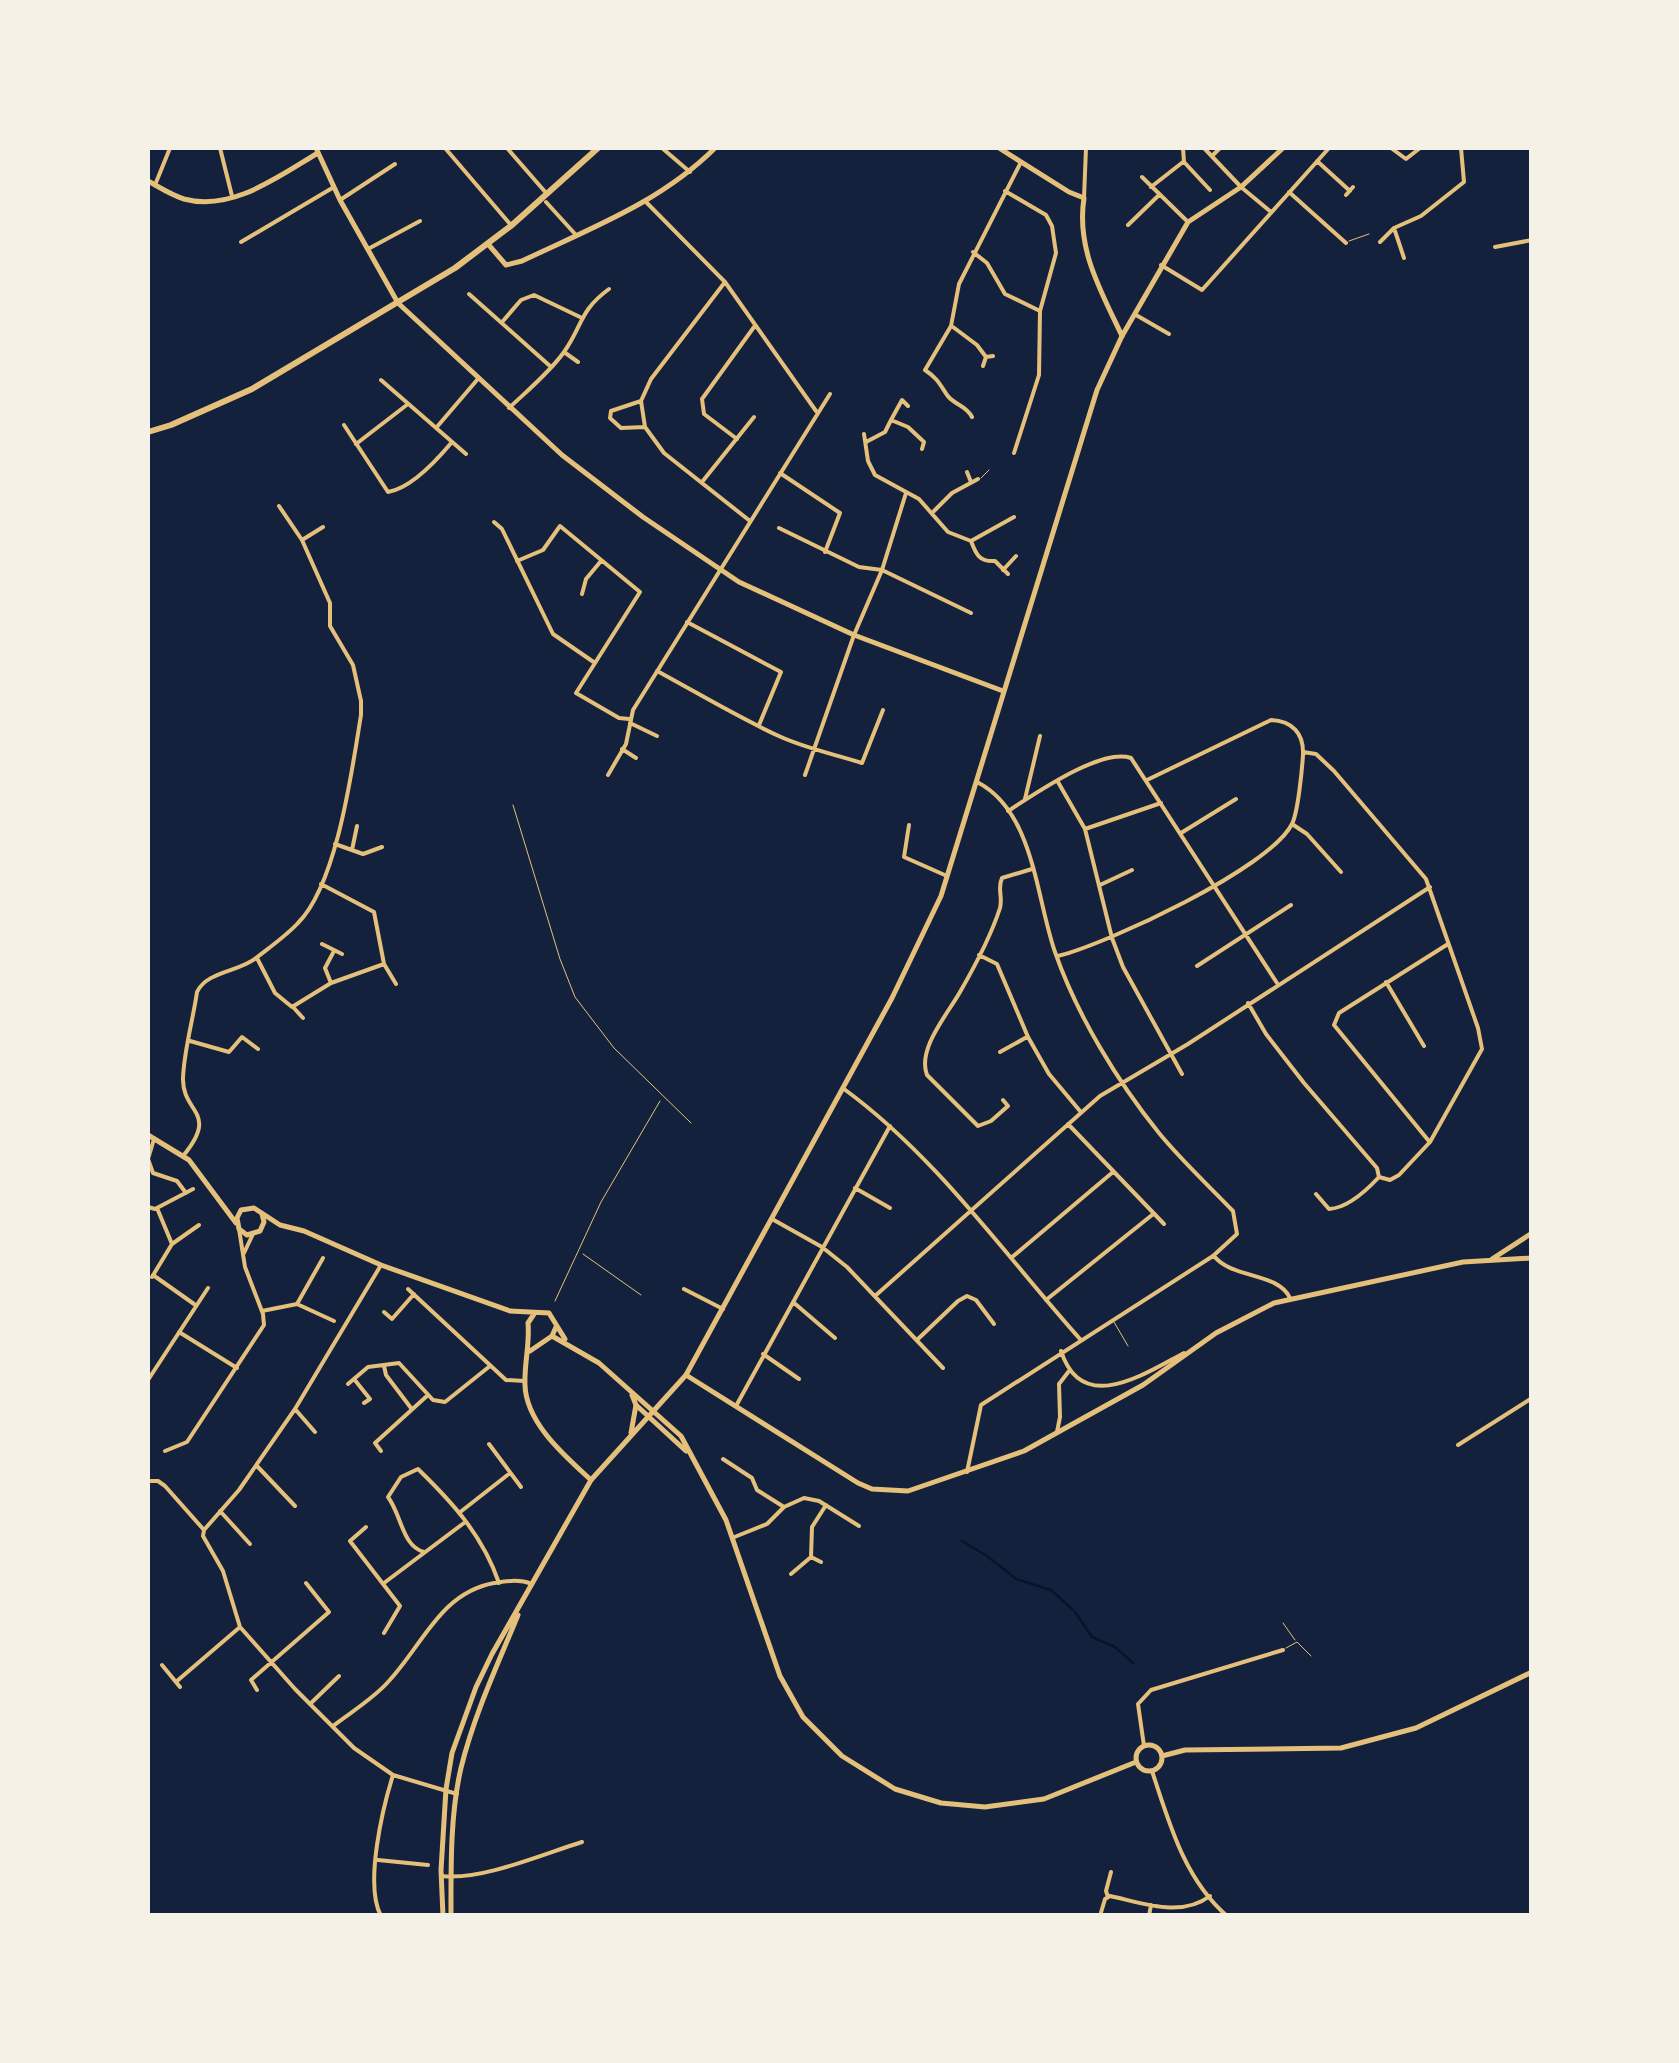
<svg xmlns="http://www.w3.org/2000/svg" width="1679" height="2063" viewBox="0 0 1679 2063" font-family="Arial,sans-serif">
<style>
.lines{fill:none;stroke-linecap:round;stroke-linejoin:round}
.stream{stroke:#0b132b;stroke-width:2.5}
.service{stroke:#e5c07b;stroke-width:1}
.minor{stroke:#e5c07b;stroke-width:4}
.tertiary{stroke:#e5c07b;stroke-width:5}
.secondary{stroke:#e5c07b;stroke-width:5}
.primary{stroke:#e5c07b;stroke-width:5}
.trunk{stroke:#e5c07b;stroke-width:6}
</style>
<rect width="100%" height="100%" fill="#14213d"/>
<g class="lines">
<path class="stream" d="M962,1541l25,15 29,23 35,11 22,20
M1075,1612l17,25 23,10 18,16"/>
<path class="service" d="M1349,241l20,-7
M981,478l8,-8
M513,805l47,154 15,38 39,51 77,75
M583,1254l58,41
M555,1301l46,-99 59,-101
M1114,1322l14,24
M1283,1623l12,17
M1286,1648l11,-6 14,14"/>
<path class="minor" d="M220,148l12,48
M445,148l65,76
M507,148l40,46
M662,148l28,24
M1183,148l1,14 26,28
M1204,148l37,39 30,25
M1391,148l15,11 14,-11
M1212,156l8,-8
M1317,161l33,30
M1142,177l46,45
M155,185l15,-37
M1151,187l32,-25
M1005,191l41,24 6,11 4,27 -16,58 -1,64 -25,78
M1289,192l57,51
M1346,195l7,-8
M1084,198l2,-50
M340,200l55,-36
M546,202l30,33
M646,202l79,80 91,129
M1128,225l31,-30
M1394,228l10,30
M241,242l93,-55
M1380,242l14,-14 27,-12 43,-34 -3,-34
M1495,247l37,-7
M368,249l52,-28
M973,252l14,11 18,31 35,17
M1161,265l41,25 127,-142
M1531,265h1
M725,282l-74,97 -10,22 4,26 19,26 86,68
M469,294l81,72
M1136,315l33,19
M503,321l18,-21 13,-5 46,22
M953,327l24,18 9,12
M564,352l14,10
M983,366l3,-9 7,-1
M381,380l85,74
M641,401l-30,10 -1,7 11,10 24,-1
M509,408c18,-17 41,-36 55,-56 19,-27 15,-41 45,-63
M972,417c-6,-12 -18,-12 -25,-22 -8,-12 -10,-17 -22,-25l26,-44 8,-42 62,-122
M891,420l11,-20 6,6
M344,425l44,67c24,-4 49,-32 64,-50
M436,428l41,-48
M864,434l4,27 7,14 44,24 29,33 23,9c5,13 8,21 24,20l13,13
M737,439l-33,-25 -2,-15 52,-72
M866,442l19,-10 6,-12 17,7 16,15 -2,7
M356,444l52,-40
M967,472l4,10
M780,473l60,40 -15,39
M702,482l52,-65
M934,511l18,-18 26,-14
M494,522l8,7 51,105 42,29
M779,528l80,39 23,3 89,43
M302,540l21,-13
M971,541l43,-24
M517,561l26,-11 17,-24 80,66 -64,101 43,25 10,1
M1003,570l13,-14
M582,594l4,-15 15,-18
M687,622l94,50 -22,53
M657,671c41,22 82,47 124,66 27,12 53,17 81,26l21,-53
M630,723l27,13
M622,749l14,9
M1303,752l13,2 18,17 92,108 52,149 4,21 -52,93 -31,33 -9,5 -11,-3
M608,775l18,-31 7,-34 197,-316
M805,775l49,-140 28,-65 24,-77
M1058,782l27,47 27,109 11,29 59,107
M1025,799l15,-63
M1008,811c27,-17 92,-63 123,-53l146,225
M1292,824l15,10 34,38
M909,825l-5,32 43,19
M1085,829l76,-26
M1181,833l55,-34
M335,844l28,10 19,-7
M352,850l5,-24
M1100,885l32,-15
M322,944l20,10
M979,955l18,9 31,73 21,37 31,37
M1058,956c49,-12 212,-88 234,-132 6,-12 10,-54 11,-69 1,-22 -11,-34 -32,-35l-124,60
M258,960l17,33 17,14 39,-24 53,-19 -10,-52 -53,-28
M384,964l12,20
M1197,966l94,-61
M1386,982l38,64
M331,983l-6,-15 9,-17
M1248,1003l18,31 38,49 73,85 2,9
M293,1007l10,11
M190,1041l39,11 13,-15 16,12
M1000,1052l27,-15
M844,1089c93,68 160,165 236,250
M1003,1100l5,6 -17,15 -13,5 -51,-51c-10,-26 20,-60 33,-83 15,-26 31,-56 40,-84 3,-11 -3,-20 2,-30l30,-9
M1068,1124l96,100
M154,1139l-6,20 5,14 24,8 9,12
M1428,1140l-94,-115 5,-12 109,-69
M183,1156c37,-45 -1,-42 0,-78 1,-28 10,-58 14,-86 10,-21 42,-20 59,-34 14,-11 30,-22 42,-35 39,-39 54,-153 63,-208v-14l-8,-36 -23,-39v-23l-28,-63 -23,-34
M855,1188l35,20
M1316,1194l13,15c19,-1 37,-18 50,-32
M148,1207l7,2 38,-20
M772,1219l50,28 25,20 96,101
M172,1244l27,-19
M244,1253l9,-19
M1214,1256c18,23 64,16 76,42
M1011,1258l102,-86
M153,1275l41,29
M152,1277l20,-33 -15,-36
M408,1289l98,91 19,1
M684,1289l39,20
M875,1296l225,-200 88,-52 242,-157
M1046,1300l106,-85
M793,1302l42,36
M297,1304l26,-46
M262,1311l35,-7 37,17
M384,1312l8,7 22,-25
M179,1332l58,36
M918,1339l40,-38 9,-5 9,4 18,24
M1061,1351c21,65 83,23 123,2
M763,1354l36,25
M384,1366l2,9 25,33
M354,1379l16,20 -6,4
M148,1380l60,-92
M348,1384l20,-17 31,-4 34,37 12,2 45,-36
M736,1406l154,-280
M295,1409l20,23
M1057,1432l3,-15 -1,-33 10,-13
M489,1444l32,43
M1458,1445l74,-47
M165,1451l22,-9 77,-117 -1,-11 -18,-47 -6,-38
M381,1451l-6,-8 53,-48
M723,1459l29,19 5,12 27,17
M257,1466l38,40
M967,1472l14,-67 232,-149 24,-22 -4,-23c-25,-26 -52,-51 -74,-78 -42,-52 -82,-118 -104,-181 -19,-54 -21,-141 -78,-170
M148,1481h10l7,5 39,44 -1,6 20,35 17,56 55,62 59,59 39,27 64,19
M220,1511l30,33
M459,1513l51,-40
M366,1527l-16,14 50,65 -16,27
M204,1530l35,-40 56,-81 86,-144
M732,1538l35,-14 17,-17 20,-9 15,3 40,25
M424,1552c-22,-6 -22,-36 -36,-55l13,-20 17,-8c35,34 65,67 81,114
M811,1557l10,5
M791,1574l20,-17 1,-30 14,-22
M384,1583l80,-60
M162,1665l18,22
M177,1681l63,-54
M257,1690l-6,-10 78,-68 -23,-29
M310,1704l29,-28
M333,1726c18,-14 40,-27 55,-44 35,-37 52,-89 106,-99 14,-2 25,-4 38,1
M1144,1746l-6,-42 13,-14 132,-40
M1152,1771c17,51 32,108 75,145
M378,1860l50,5
M442,1876c39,5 101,-22 140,-34
M1108,1897l-2,-6 5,-19
M381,1916c-17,-31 2,-109 12,-141
M1100,1916l5,-17 5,-3c33,7 71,22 100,0
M1149,1916l2,-11"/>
<path class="tertiary" d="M316,148l24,52 58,103 164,152 81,62 96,65 115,53 149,56
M999,148l70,44 15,6c-8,51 17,93 38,138
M148,181c11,6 23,14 36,18 48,13 95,-23 134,-46
M488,244l18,21 16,-4c69,-33 139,-59 193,-113
M1492,1259l40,-26
M686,1375l172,108 14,6 36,2 116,-40 119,-66 73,-52 58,-30 189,-41 69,-4"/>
<path class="secondary" d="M148,1135l41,25 47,63
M262,1214l2,8 -4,9 -13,4 -8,-6 -2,-11 4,-8 13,-2 26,17 24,6 77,34 129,46 39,2 16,26
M534,1314l-6,9c2,21 -4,41 -3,62 1,38 40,71 66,95
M552,1336l47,27 82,73 45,84 54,156 23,41 39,39 53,33 46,14 44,4 59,-8 92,-37
M530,1351l22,-15 4,-9
M632,1395l4,10 50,46
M1136 1758a13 13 0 1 1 26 0a13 13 0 1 1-26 0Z
M1162,1756l23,-6 156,-2 75,-20 116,-56"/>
<path class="primary" d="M631,1433l5,-28
M443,1916l-2,-46 5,-81 6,-36 24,-66 16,-33 99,-174 95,-105 206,-377 49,-102 156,-506 25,-54 66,-114 53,-35 42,-39
M451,1916c0,-48 -1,-101 10,-148 13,-53 36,-102 57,-153"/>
<path class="trunk" d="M148,432l23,-7 81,-36 203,-121 57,-43 86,-77"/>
</g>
<rect width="1679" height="2063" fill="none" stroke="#f6f1e7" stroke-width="300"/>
</svg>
